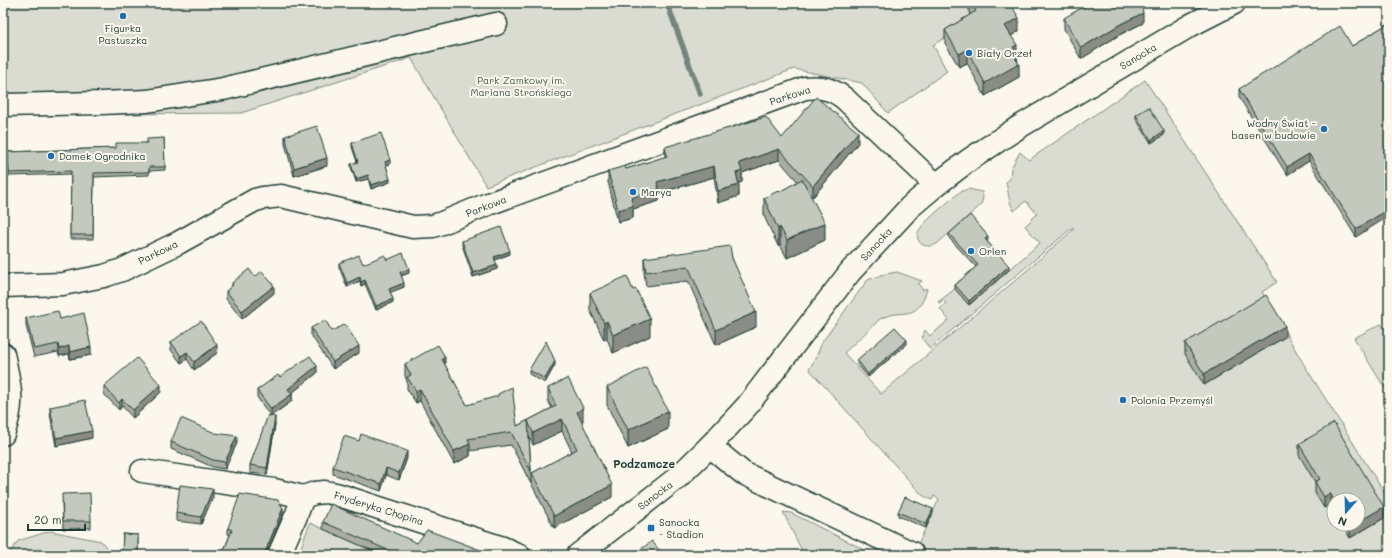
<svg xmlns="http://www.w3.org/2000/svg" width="1392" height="558" viewBox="0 0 1392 558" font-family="Mali,sans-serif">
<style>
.green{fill:#dbdcd1;stroke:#7d8c82;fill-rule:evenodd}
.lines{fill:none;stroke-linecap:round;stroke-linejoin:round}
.stream{stroke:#74847b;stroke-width:5.5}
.street-casing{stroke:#1f3d34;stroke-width:25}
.primary-casing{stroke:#1f3d34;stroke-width:25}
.street{stroke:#fbf7ec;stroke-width:22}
.primary{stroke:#fbf7ec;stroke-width:22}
.wall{fill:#a9ada3;stroke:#1f3d34}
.shaded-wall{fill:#898d85;stroke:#1f3d34}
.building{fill:#c4c9be;stroke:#1f3d34}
.poi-dot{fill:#1f6fb2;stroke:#fbf7ec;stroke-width:1.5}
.labels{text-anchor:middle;stroke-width:4;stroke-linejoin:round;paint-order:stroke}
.poi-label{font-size:10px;fill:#1f3d34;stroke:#fbf7ec;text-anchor:start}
.street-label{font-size:10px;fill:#1f3d34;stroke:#fbf7ec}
.park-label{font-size:10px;fill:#455d53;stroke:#fbf7ec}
.neighbourhood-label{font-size:11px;font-weight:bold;fill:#1f3d34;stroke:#fbf7ec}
</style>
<rect width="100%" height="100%" fill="#fbf7ec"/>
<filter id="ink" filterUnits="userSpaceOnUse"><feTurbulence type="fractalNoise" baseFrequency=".025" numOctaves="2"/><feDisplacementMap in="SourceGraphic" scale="8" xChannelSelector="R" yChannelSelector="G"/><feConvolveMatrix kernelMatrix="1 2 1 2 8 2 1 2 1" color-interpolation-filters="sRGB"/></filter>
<g filter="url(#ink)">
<path class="green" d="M3,3h998l-68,42 14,26 -59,42 -26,-30 -68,-14 -308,117 -75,-128 -170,55 -238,2z
M1145,80l132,202 -15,10 41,71 86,137v55h-476l26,-56 -5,-3 -2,4 -10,-5 -113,-126 7,-11 6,-16 47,-64 10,-1 1,-2 17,-3 25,9 -4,3 5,6 3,-2 1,1c-10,35 -24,18 -47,30l-36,34 37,41 136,-115 57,-50 -1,-2 -143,122 -8,-11 3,-8 5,6 19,-16 -9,-11 6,-6 -3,-3 -3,3 -2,-1 17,-13 14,16 71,-62 -15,-17 12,-12 -11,-13 -12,10 -4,-9 -4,-20 4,-3 1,-11 9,-16 9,8zM1334,500h24v24h-24z
M968,189l14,3 1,6 -2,7 -43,38c-9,6 -23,3 -20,-10 2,-9 34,-34 42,-41z
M1381,324l8,10v61l-35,-57z
M783,512l8,1 74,37v5h-61z
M310,523l72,32h-84z
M50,531l51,10 12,14h-105l10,-14z"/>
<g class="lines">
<path class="stream" d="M667,3l33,91"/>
<g class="street-casing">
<path id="street" d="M3,105l98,-2 46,-2 76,-12 273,-65
M3,286l60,-2 41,-8 18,-6 56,-27 77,-43 8,-2 18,-2 132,31 20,-1 9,-3 46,-19 317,-116c16,-2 27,1 39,10l92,87
M3,354c7,31 12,49 0,80
M710,446l33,27 169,80
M142,471l132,19 29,7 12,-4 10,-1 11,2 167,54 16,7
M279,555l17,-39 7,-19"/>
</g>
<g class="primary-casing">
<path id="primary" d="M578,555l99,-77 33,-32 37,-40 103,-134 60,-65 26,-22 33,-25 50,-33 172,-102 43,-22"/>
</g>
<use href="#street" class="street"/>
<use href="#primary" class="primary"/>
</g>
<path class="wall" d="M969,3h23l1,3 26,25 -8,5 6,17 2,24 -34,19 -18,-33 -8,4 -14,-24v-13l25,-15 -1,-3z
M1064,18l79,5 -24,12 -38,24 -17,-30z
M1389,23l-33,214 -47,-76 -22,14 -48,-78v-8l113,-43z
M1136,115l28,20 -13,8 -15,-24z
M285,136l42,30 -33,10 -9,-32z
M164,138l1,32 -16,1v4l-55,2 -1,62h-23l1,-65 -62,2 -1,-24 108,-4 31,-5z
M782,138l76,5 -45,54 -3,-3 15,46 -38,18 -7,-13 -2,1 -14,-30v-18l15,-6 19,-10 -19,-22 -37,13v9l-4,1 1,13 -21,7 -4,-26 -55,16v8l-26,8v9l-15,4 -10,-40v-11l18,-2 39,-12v-10z
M352,143l38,21 -4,1 4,17 -19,7 -3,-10 -12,3 -5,-15v-3l6,-2 -5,-15z
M949,234l39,6 -1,1 22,29 -40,35 -14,-16v-4l21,-18 -27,-29z
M462,241l48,13 -15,6 2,9 -24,8 -11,-32z
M644,258h88l24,69 -40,18 -28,-64 -42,5 -2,-13z
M387,260l22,13 -8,3 3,11 -14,5 3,10 -17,8 -11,-26 -4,2 -1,-5 -13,6 -8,-20v-4l24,1z
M255,277l19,16 -32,26 -16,-20v-8l6,-4v-4z
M590,293l60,43 -37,17 -6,-14 -3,1 -14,-30z
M26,318l34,1 31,36 -21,4 -1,-5 -10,2 -1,-4 -24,5 -8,-31z
M311,328l21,3 27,22 -26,16 -22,-34z
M1285,337l-81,48 -19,-31v-11z
M171,342l46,11 -23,17 -7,-11 -6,4 -10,-13z
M907,344l-39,33 -11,-13v-4z
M405,364l40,1 22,40 50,21 35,-18 -4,-7v-13l35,33h-2l31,76 -58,31 -22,-43v-12l40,-21 -10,-21 -29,14 -4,-9 2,35v13l-20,-39 -41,6v5l-16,8 -34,-63 -4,2 -9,-14v-8l-2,-5z
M555,365l-10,18 -16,-9v-4z
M317,373l-25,20v8l-21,15 4,9 -8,50 -17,-2v-8l20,-49 -13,-19v-7l23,-13z
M104,386l57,6 -28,26 -11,-12 -3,4 -15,-16z
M607,387l61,42 -40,19 -21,-43z
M50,407l42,31 -36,8 -6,-32z
M359,441l48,17 -8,22 -13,-5 -5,16 -48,-17v-7z
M171,442l66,1 -12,26 -12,-2 -42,-18z
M1299,444l85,74 -34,20 -8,-14h16l-24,-24v11l-4,-7 -6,4 -9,-15v-11l-16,-27z
M213,497l-12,27 -25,-3v-8z
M62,502l29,19v7l-28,1z
M898,512l35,1 -7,15 -28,-12z
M283,514l-17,41h-44l8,-20 -2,-1v-6z
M323,522l94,21 77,12h-112l-59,-26z
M123,534l15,1v20h-16z"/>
<path class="shaded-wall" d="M1143,13v10l-24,12 -38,24v-11l38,-23z
M1019,18v13l-14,8v-13z
M1017,45v20l2,-1v13l-34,19v-13l28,-36z
M967,50v13l-8,4v-13z
M1164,131v4l-13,8v-3z
M858,132v11l-45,54v-11z
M779,149v11l-37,13v9l-6,2v-11l3,-10z
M1309,154v7l-22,14v-8z
M327,158v8l-33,10v-8z
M390,160v4l-5,2v-4z
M714,166v11l-55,16v8l-26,8v9l-15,4v-12l13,-12 26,-16z
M368,175v4l-12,3v-3z
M390,179v3l-19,7v-4z
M739,185v11l-21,7v-12z
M1389,209v7l-33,21v-8z
M825,223v17l-38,18v-18z
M780,227v18l-2,1v-17z
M988,236v4l-3,3v-4z
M510,251v3l-16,6v-3z
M497,265v4l-24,8v-4z
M1009,266v4l-40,35v-4z
M409,269v4l-9,3v-4z
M360,277v4l-13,6v-4z
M365,280v4l-4,2v-4z
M404,283v4l-15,6v-4z
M274,286v7l-32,26v-8z
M393,299v3l-17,8v-4z
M756,312v15l-40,18v-15z
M650,319v17l-37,17v-18z
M607,321v18l-3,1v-17z
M1285,326v11l-81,48v-11z
M907,340v4l-39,33v-3z
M217,345v8l-23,17v-8z
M69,346v8l-10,2v-7z
M359,346v7l-26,16v-7z
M91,347v8l-21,4v-7z
M187,352v7l-6,4v-7z
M445,357v12l-3,-10z
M555,361v4l-10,18v-4z
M317,366v7l-29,23v-7z
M161,385v7l-28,26v-8z
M420,389v12l-4,2v-12z
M292,394v7l-21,15v-7z
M122,399v7l-3,4v-7z
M583,408v13l-6,3v-12z
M668,411v18l-40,19v-18z
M275,417v8l-8,50v-7z
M562,419v12l-29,14v-12z
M92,431v7l-36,8v-8z
M237,436v7l-12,26v-7z
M470,444v12l-16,8v-13z
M407,451v7l-8,22v-7z
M386,468v7l-5,16v-7z
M612,485v12l-58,31v-12z
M213,489v8l-12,27v-7z
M1330,493v11l-6,4v-11z
M1384,507v11l-34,20v-11l5,-3h3v-2z
M283,508v6l-17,41h-2z
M933,509v4l-7,15v-4z"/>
<path class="building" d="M971,3h21l1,3 5,-3h12l9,15 -14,8 12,19 -4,2 4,7 -3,2 5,8 -34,19 -18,-33 -8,4 -14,-24 31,-19z
M1090,3h51l2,10 -24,12 -38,23 -17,-30z
M1389,23v186l-33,20 -47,-75 -22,13 -48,-78 101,-63 12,20z
M816,97l42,35 -45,54 -34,-37 -40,14 3,8 -6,2 3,12 -21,6 -4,-25 -57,16 2,7 -28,9 2,8 -15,4 -10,-39 17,-5 1,3 41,-13 -2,-9 101,-30 16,21z
M1149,107l15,24 -13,9 -15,-25z
M317,126l10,32 -33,10 -9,-32z
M381,133l9,27 -5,2 5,17 -19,6 -3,-10 -12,4 -5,-15 7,-2 -6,-19z
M164,138l1,29h-16v5l-55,1 -1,62h-23l1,-64 -62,2 -1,-21 108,-4v-5h31v-4z
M802,179l23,44 -38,17 -7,-13 -2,2 -14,-31 14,-7 1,1z
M970,215l18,21 -3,3 24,27 -40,35 -14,-16 23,-20 -29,-31z
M501,227l9,24 -16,6 3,8 -24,8 -11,-32z
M730,246l2,12 24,54 -40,18 -28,-64 -42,6 -2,-14z
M403,253l6,16 -9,3 4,11 -15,6 4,10 -17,7 -11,-26 -4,2 -1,-5 -13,6 -8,-20 20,-8 4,9 22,-9 2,5z
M249,269l6,8 7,-6 12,15 -32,25 -16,-20 7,-6 -1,-2z
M627,276l6,14 3,-1 14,30 -37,16 -6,-14 -3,2 -14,-30z
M1266,295l19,31 -81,48 -19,-31z
M58,311l2,8 24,-6 7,34 -21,5 -1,-6 -10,3 -1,-5 -24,5 -8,-31z
M325,320l7,11 13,-7 14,22 -26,16 -22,-34z
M201,321l16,24 -23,17 -7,-10 -6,4 -10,-14z
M895,327l12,13 -39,34 -11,-14z
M546,341l9,20 -10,18 -16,-9z
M438,345l7,12 -3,2 25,46 31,-9v-2l14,-7 5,39 39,-20 -8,-18 20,-10 15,30 -6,4 35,73 -58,31 -22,-43 45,-24 -15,-30 -29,14 -5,-12 3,50 -20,-39 -43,7 2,5 -16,7 -34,-62 -4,2 -9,-14 4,-2 -6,-11z
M310,356l7,10 -29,23 4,5 -21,15 -14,-19 21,-15 2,2z
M137,358l24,27 -28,25 -11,-11 -3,4 -15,-17z
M646,367l22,44 -40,19 -21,-43z
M85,400l7,31 -36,7 -6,-31z
M268,415l7,2 -8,51 -17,-3z
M181,418l34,15 22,3 -12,26 -12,-2 -42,-18z
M1334,423l50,84 -26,15v-22h-24l-4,-7 -6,4 -9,-15 5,-3 -21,-35z
M361,434l46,17 -8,22 -13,-5 -5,16 -48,-17 11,-31 15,5z
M180,485l33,4 -12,28 -25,-4z
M90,493l1,28h-28l-1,-27z
M240,494l38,6 5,8 -19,47h-42l10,-25 -4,-2z
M905,497l28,12 -7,15 -28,-12z
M331,504l86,39 10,-13 67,25h-95l-76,-33z
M1348,524h7l-5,3z
M123,534l15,1v18l-16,-1z
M652,541l11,14h-30z"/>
</g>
<g class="poi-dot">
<circle cx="123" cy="16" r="4"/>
<circle cx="969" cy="53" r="4"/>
<circle cx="1324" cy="129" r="4"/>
<circle cx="51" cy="156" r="4"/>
<circle cx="633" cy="192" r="4"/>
<circle cx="971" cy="251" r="4"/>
<circle cx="1123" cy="400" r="4"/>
<rect x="647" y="524" width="8" height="8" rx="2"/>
</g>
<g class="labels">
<g class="poi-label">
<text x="123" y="32" text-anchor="middle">Figurka<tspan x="123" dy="12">Pastuszka</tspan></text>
<text x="977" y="57">Biały Orzeł</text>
<text x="1316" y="127" text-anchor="end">Wodny Świat -<tspan x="1316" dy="12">basen w budowie</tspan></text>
<text x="59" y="160">Domek Ogrodnika</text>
<text x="641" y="196">Marya</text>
<text x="979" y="255">Orlen</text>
<text x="1131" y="404">Polonia Przemyśl</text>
<text x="659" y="526">Sanocka<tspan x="659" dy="12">- Stadion</tspan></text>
</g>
<g class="street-label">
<text transform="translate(1138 56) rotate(-31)" y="4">Sanocka</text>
<text transform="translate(790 95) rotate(-18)" y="4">Parkowa</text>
<text transform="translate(486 206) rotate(-21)" y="4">Parkowa</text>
<text transform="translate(876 244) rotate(-48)" y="4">Sanocka</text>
<text transform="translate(158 252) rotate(-26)" y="4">Parkowa</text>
<text transform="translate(655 495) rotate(-37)" y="4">Sanocka</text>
<text transform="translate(379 508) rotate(17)" y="4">Fryderyka Chopina</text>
</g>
<g class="park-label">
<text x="521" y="84">Park Zamkowy im.<tspan x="521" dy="12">Mariana Strońskiego</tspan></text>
</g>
<g class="neighbourhood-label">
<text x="644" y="468">Podzamcze</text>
</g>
</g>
<rect width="1392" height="558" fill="none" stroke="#fbf7ec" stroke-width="16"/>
<rect x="8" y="8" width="1376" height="542" fill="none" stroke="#1f3d34" stroke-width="1.5" filter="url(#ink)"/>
<g transform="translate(1346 512) rotate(200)"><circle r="19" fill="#fbf7ec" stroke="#a3ada2"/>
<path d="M0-3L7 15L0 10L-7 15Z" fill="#1f6fb2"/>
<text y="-6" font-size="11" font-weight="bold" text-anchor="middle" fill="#1f3d34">N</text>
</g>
<path d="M28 524v6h57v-6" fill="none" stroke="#1f3d34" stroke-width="2"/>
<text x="34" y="524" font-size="12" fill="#1f3d34" stroke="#fbf7ec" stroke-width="3" paint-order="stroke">20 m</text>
</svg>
